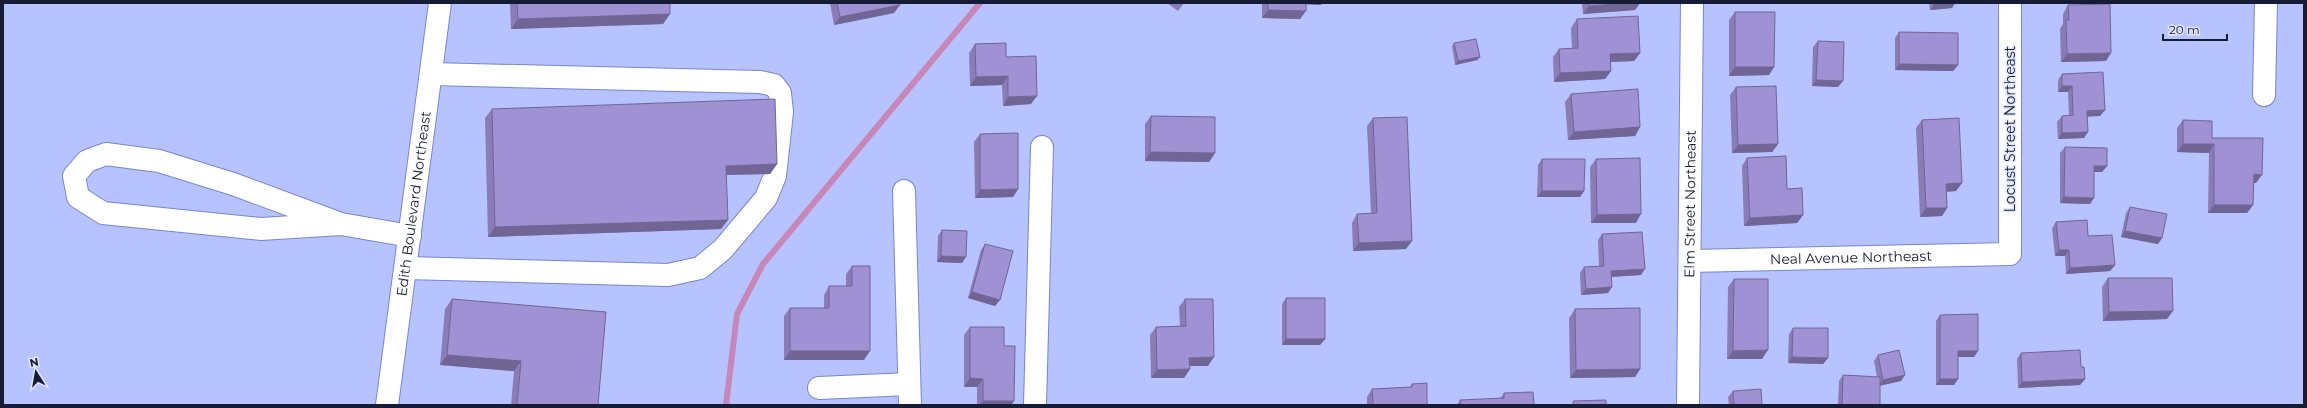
<svg xmlns="http://www.w3.org/2000/svg" width="2307" height="408" viewBox="0 0 2307 408" font-family="Montserrat,sans-serif">
<style>
.lines{fill:none;stroke-linecap:round;stroke-linejoin:round}
.stream{stroke:#c788b9;stroke-width:6}
.minor-casing{stroke:#7885cb;stroke-width:24}
.minor{stroke:#fff;stroke-width:22}
.wall{fill:#8a7cb6}
.shaded-wall{fill:#706594}
.building{fill:#a090d4;stroke:#706594}
.labels{text-anchor:middle;stroke-width:3;stroke-linejoin:round;paint-order:stroke}
.street-label{font-size:14px;fill:#161b36;stroke:#e1e6fd}
</style>
<rect width="100%" height="100%" fill="#b6c3fe"/>
<g class="lines">
<path class="stream" d="M726,405l11,-91 26,-50 217,-261"/>
<g class="minor-casing">
<g id="minor">
<path d="M2264,95l2,-92"/>
<path d="M904,191l6,214"/>
<path d="M341,224l-80,5 -158,-16 -25,-16 -4,-21 13,-15 19,-7 53,7 74,23 108,40 69,12"/>
<path id="s1" d="M1691,261l319,-7v-251"/>
<path d="M406,268l262,7 32,-7 23,-19 43,-51 9,-22 7,-64 -2,-19 -6,-8 -14,-3 -329,-8"/>
<path d="M819,388l90,-4"/>
<path id="s2" d="M387,405l53,-402"/>
<path d="M1035,405l7,-258"/>
<path id="s3" d="M1688,405l4,-402"/>
</g>
</g>
<use href="#minor" class="minor"/>
</g>
<path class="wall" d="M510,3h160v11l-7,10 -152,5z
M830,3h70l-6,10 -60,12z
M1167,3h17l-6,8z
M1247,3h75l-1,2 -15,-1 -6,15 -38,-1v-15z
M1582,3h58l-5,7 -52,4z
M1929,3h26l-3,5 -22,2z
M2068,5l38,56 -45,1 -1,-33 3,-5v-10z
M1735,12l39,55 -5,8 -40,1v-56z
M1577,19l63,34 -6,8 -23,1v9l-6,8 -51,3 -1,-25 6,-8 13,-1 -1,-20z
M1899,32l59,33 -5,6 -58,-1v-32z
M1818,41l20,46 -26,-1 1,-39z
M1454,43l26,14 -3,3 -22,5 -3,-19z
M975,44l31,13 25,47 -28,2 -1,-21 -32,1 -1,-33z
M2062,74l43,36 -5,6h-13l-3,22 -26,1 -1,-17 5,-6h7l-1,-24h-10v-12z
M1736,87l42,57 -6,8 -40,1 -2,-58z
M1571,94l69,33 -5,9 -67,4 -3,-38z
M492,109l285,55 -7,10 -43,1 -6,54 -233,8 -3,-119z
M1151,116l64,37 -6,9 -64,-1v-37z
M1373,118l33,131 -53,2 -1,-28 5,-9h14l-4,-88z
M1922,120l40,63 -6,8 -9,1v16l-5,8 -22,1 -4,-89z
M2183,120l29,18 44,45h-3v22l-6,8h-39l1,-60 -32,-1v-24z
M980,134l38,55 -5,8 -38,1 -1,-56z
M2065,147l42,19 -5,6h-8l-4,32 -30,-1v-50z
M1747,158l40,31 16,26 -6,8 -53,3 -2,-60z
M1542,159l42,32 -4,6h-43l1,-32z
M1596,159l40,64h-45l-1,-56z
M2130,207l32,31 -4,6 -37,-7 5,-24z
M2056,222l32,14 27,29 -5,6 -44,3 -1,-18h-10l-3,-28z
M942,230l20,33 -25,-1 1,-26z
M1602,234l39,41 -30,2 -3,16 -27,2 -1,-22 4,-6 15,-1 -1,-26z
M985,244l10,62 -27,-8 13,-48z
M852,266l12,94h-80v-44l6,-8h34v-13l5,-9h17v-12z
M2108,278l59,41 -64,2 -1,-34z
M1734,279l28,80h-35l1,-72z
M1286,298l39,41 -5,6h-38v-41z
M452,299l146,106h-87l3,-34 -74,-6 5,-56z
M1185,299l23,67h-19l1,3 -6,9h-33l-1,-43 6,-8 24,-1 -1,-19z
M1575,309l65,60 -5,8 -65,1 -1,-60z
M1940,315l34,42h-16v22l-4,6h-18v-64z
M970,327l34,19 10,55 -3,4h-34v-18h-13v-52z
M1793,328l35,30 -5,6 -35,-1 1,-29z
M2021,353l60,14 4,12 -5,6 -62,3 -1,-29z
M1878,355l23,26 -21,4v20h-42l1,-24 4,-6 34,2 -3,-16z
M1412,384l15,21h-60v-8l5,-8 38,-2z
M1733,391l29,14h-33l-1,-8z
M1504,393l30,12h-77l3,-5 40,-1z"/>
<path class="shaded-wall" d="M1301,3h21l-1,2 -20,-1z
M1630,3h10l-5,7 -52,4 6,-8z
M1943,3h12l-3,5 -22,2 4,-6z
M900,5l-6,8 -60,12 6,-8z
M1268,10l38,1 -6,8 -38,-1z
M670,14l-7,10 -152,5 7,-10z
M1640,53l-6,8 -29,1 5,-8z
M2111,53l-5,8 -45,1 6,-8z
M1480,57l-3,3 -22,5 3,-4z
M1899,64l59,1 -5,6 -58,-1z
M1735,67h39l-5,8 -40,1z
M1611,71l-6,8 -51,3 6,-9z
M1008,76l-6,9 -32,1 6,-9z
M1816,80l27,1 -5,6 -26,-1z
M2062,86h10l-4,6h-10z
M1037,96l-6,8 -28,2 5,-9z
M2105,110l-5,6 -17,1 4,-6z
M1640,127l-5,9 -67,4 6,-8z
M2088,132l-4,6 -26,1 4,-6z
M1778,144l-6,8 -40,1 6,-8z
M2183,144h31l-5,9 -32,-1z
M1150,152l65,1 -6,9 -64,-1z
M777,164l-7,10 -51,1 7,-9z
M2094,166h13l-5,6h-12z
M2254,174l8,1 -6,8h-8z
M1962,183l-6,8 -15,1 5,-8z
M1018,189l-5,8 -38,1 5,-8z
M1542,191h42l-4,6h-43z
M2064,197l30,1 -4,6 -30,-1z
M2214,205h39l-6,8h-39z
M1926,208h21l-5,8 -22,1z
M1641,214l-5,9h-45l6,-8z
M1803,215l-6,8 -53,3 6,-8z
M728,220l-7,9 -233,8 7,-10z
M2125,231l37,7 -4,6 -37,-7z
M1412,241l-6,8 -53,2 6,-8z
M2059,250h10l-4,6h-10z
M941,256l25,1 -4,6 -25,-1z
M2115,265l-5,6 -44,3 4,-6z
M1645,269l-4,6 -34,2 4,-6z
M1612,287l-4,6 -27,2 5,-6z
M972,292l28,8 -5,6 -27,-8z
M2173,311l-6,8 -64,2 6,-9z
M1286,339h39l-5,6h-38z
M1768,350l-6,9h-35l6,-8z
M790,351h80l-6,9h-80z
M1958,351h20l-4,6h-20z
M447,355l74,6 -7,10 -74,-6z
M1214,357l-6,9h-24l5,-8z
M1792,357l36,1 -5,6 -35,-1z
M1190,369l-6,9h-33l6,-8z
M1640,369l-5,8 -65,1 6,-8z
M1905,375l-4,6 -22,5 4,-6z
M970,378l13,1 -6,8h-13z
M1940,379h18l-4,6h-18z
M2085,379l-5,6 -62,3 4,-6z
M983,401h31l-3,4h-31z"/>
<path class="building" d="M517,3h153v11l-152,5z
M837,3h63v2l-60,12z
M1268,3h38v8l-38,-1z
M1589,3h41l-41,3z
M2110,4l1,49 -44,1 -1,-34h3l-1,-15z
M1735,12h40l-1,55h-39z
M1638,16l2,37 -30,1 1,17 -51,2 -1,-24 19,-1 -1,-29z
M1899,32l59,1v32l-59,-1z
M1476,39l4,18 -22,4 -4,-18z
M1818,41l26,1 -1,39 -27,-1z
M1006,43v14l30,-1 1,40 -29,1v-21l-32,1 -1,-33z
M2103,72l2,38 -18,1 1,21 -26,1v-17l11,-1 -1,-29h-10v-12z
M1776,86l2,58 -40,1 -2,-58z
M1638,89l2,38 -66,5 -3,-38z
M775,99l2,65 -51,2 2,54 -233,7 -3,-118z
M1151,116l64,1v36l-65,-1z
M1407,117l5,124 -53,2 -2,-29 20,-1 -4,-95z
M1959,118l3,65 -16,1 1,24h-21l-4,-88z
M2183,120l29,1v17h51l-1,37 -8,-1 -1,31h-39v-61h-31z
M1018,133v56l-38,1v-56z
M2065,147l42,1v18h-13v32l-30,-1z
M1786,156l1,33 15,-1 1,27 -53,3 -3,-60z
M1640,158l1,56 -44,1 -1,-56z
M1542,159h43l-1,32h-42z
M2130,207l37,7 -5,24 -37,-7z
M2087,220l1,16 24,-1 3,30 -45,3 -1,-18h-10l-3,-28z
M942,230l25,1 -1,26 -25,-1z
M1642,232l3,37 -34,2 1,16 -26,2 -2,-22 20,-1 -2,-32z
M985,244l28,7 -13,49 -28,-8z
M852,266h18v85h-80v-43h39v-22h23z
M2108,278h64l1,33 -64,1z
M1734,279h34v71l-35,1z
M1286,298h39v41h-39z
M452,299l154,13 -8,93h-81l4,-44 -74,-6z
M1185,299h28l1,58 -25,1 1,11 -33,1 -1,-43 30,-1z
M1640,308v61l-64,1 -1,-61z
M1978,314v37h-20v28h-18v-64z
M970,327h34v19h11l-1,55h-31v-22l-13,-1z
M1793,328h35v30l-36,-1z
M1899,350l6,25 -22,5 -5,-25z
M2080,350l1,17h3l1,12 -63,3 -1,-29z
M1843,375l37,2v28h-38z
M1427,383v22h-54l-1,-16 40,-2v-3z
M1761,389l1,16h-28l-1,-14z
M1533,392l1,13h-73l-1,-5 44,-2v-5z
M1606,400v5h-33v-4z"/>
<g class="labels">
<g class="street-label">
<text transform="translate(2010 129) rotate(-90)" y="5">Locust Street Northeast</text>
<text dy="5" stroke="none"><textPath href="#s2" startOffset="203">Edith Boulevard Northeast</textPath></text>
<text dy="5" stroke="none"><textPath href="#s3" startOffset="201">Elm Street Northeast</textPath></text>
<text dy="5" stroke="none"><textPath href="#s1" startOffset="160">Neal Avenue Northeast</textPath></text>
</g>
</g>
<rect width="2307" height="408" fill="none" stroke="#161b36" stroke-width="8"/>
<g transform="translate(36 372) rotate(349)" stroke="#e1e6fd" stroke-width="3" paint-order="stroke">
<path d="M0-3L7 15L0 10L-7 15Z" fill="#161b36"/>
<text y="-6" font-size="11" font-weight="bold" text-anchor="middle" fill="#161b36">N</text>
</g>
<path d="M2163 34v6h64v-6" fill="none" stroke="#161b36" stroke-width="2"/>
<text x="2169" y="34" font-size="12" fill="#161b36" stroke="#e1e6fd" stroke-width="3" paint-order="stroke">20 m</text>
</svg>
